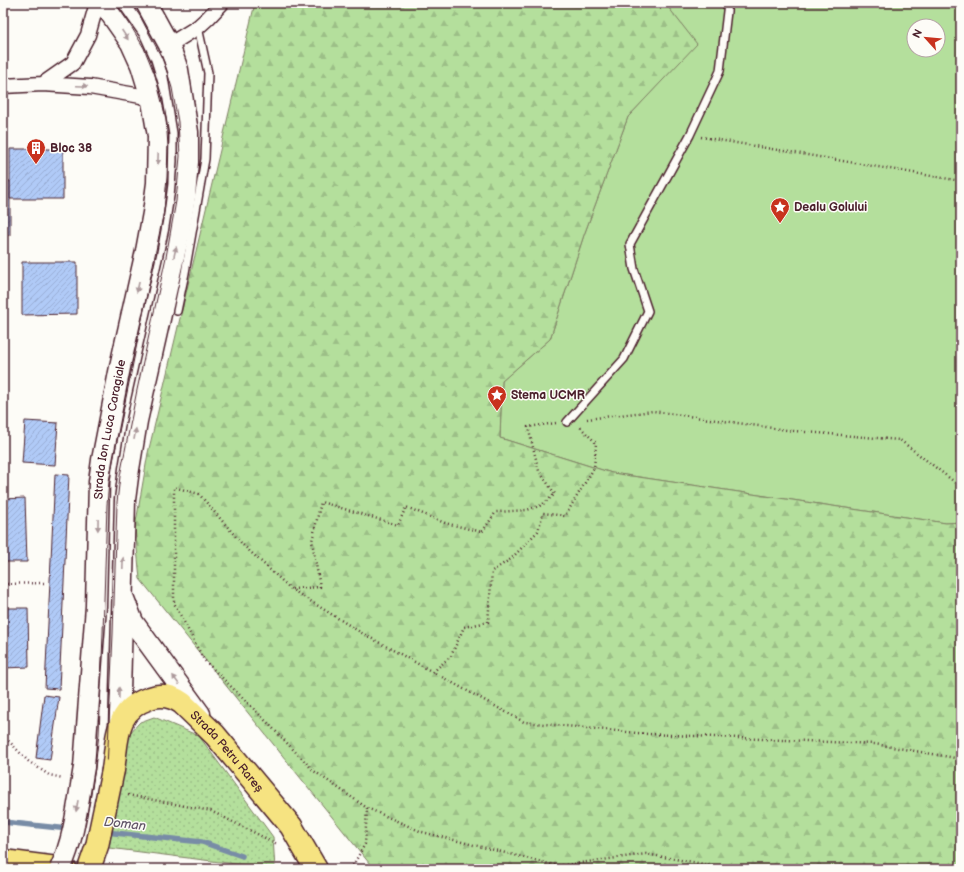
<svg xmlns="http://www.w3.org/2000/svg" width="964" height="872" viewBox="0 0 964 872" font-family="'Balsamiq Sans',sans-serif">
<style>
.grass{fill:#b4df9c;stroke:#7f7f64;fill-rule:evenodd}
.forest{fill:url(#forest-firs);stroke:#7f7f64}
.park{fill:url(#park-dots);stroke:#7f7f64}
.lines{fill:none;stroke-linecap:round;stroke-linejoin:round}
.stream{stroke:#788ca6;stroke-width:5.5}
.building{fill:url(#building-hatch);stroke:#4a1f2b}
.lane-casing{stroke:#4a1f2b;stroke-width:10}
.street-casing{stroke:#4a1f2b;stroke-width:17}
.secondary-casing{stroke:#4a1f2b;stroke-width:23}
.primary-casing{stroke:#4a1f2b;stroke-width:25}
.path{stroke:#4a1f2b;stroke-width:2.5;stroke-dasharray:1 3;stroke-linecap:butt}
.lane{stroke:#fdfcf7;stroke-width:7}
.street{stroke:#fdfcf7;stroke-width:14}
.secondary{stroke:#fdfcf7;stroke-width:20}
.primary{stroke:#f6e381;stroke-width:22}
.tram{stroke:#4a1f2b;stroke-width:1}
.secondary-bridge-casing{stroke:#4a1f2b;stroke-width:23;stroke-linecap:butt}
.primary-bridge-casing{stroke:#4a1f2b;stroke-width:25;stroke-linecap:butt}
.secondary-bridge{stroke:#fdfcf7;stroke-width:20}
.primary-bridge{stroke:#f6e381;stroke-width:22}
.oneway{fill:#ac999b}
.labels{text-anchor:middle;stroke-width:3;stroke-linejoin:round;paint-order:stroke}
.poi-label{font-size:12px;font-weight:bold;fill:#4a1f2b;stroke:#fdfcf7;text-anchor:start}
.street-label{font-size:12px;fill:#4a1f2b;stroke:#fdfcf7}
.water-label{font-size:13px;font-style:italic;fill:#615568;stroke:#fdfcf7}
</style>
<defs>
<pattern id="forest-firs" width="22" height="20" patternUnits="userSpaceOnUse"><rect width="22" height="20" fill="#b4df9c"/><path d="M5 1l3.5 6h-7zM16 11l3.5 6h-7z" fill="#9cbf87"/></pattern>
<pattern id="park-dots" width="8" height="8" patternUnits="userSpaceOnUse"><rect width="8" height="8" fill="#b4df9c"/><path d="M2 2h.1M6 6h.1" fill="none" stroke="#9cbf87" stroke-width="1.8" stroke-linecap="round"/></pattern>
<pattern id="building-hatch" width="6" height="6" patternUnits="userSpaceOnUse"><rect width="6" height="6" fill="#b0caf7"/><path d="M-1 1l2-2M0 6l6-6M5 7l2-2" fill="none" stroke="#99add4"/></pattern>
</defs>
<rect width="100%" height="100%" fill="#fdfcf7"/>
<filter id="ink" filterUnits="userSpaceOnUse"><feTurbulence type="fractalNoise" baseFrequency=".025" numOctaves="2"/><feDisplacementMap in="SourceGraphic" scale="8" xChannelSelector="R" yChannelSelector="G"/><feConvolveMatrix kernelMatrix="1 2 1 2 8 2 1 2 1" color-interpolation-filters="sRGB"/></filter>
<g filter="url(#ink)">
<path class="grass" d="M665,3h296v519l-15,1 -334,-50 -112,-35 2,-57 48,-42 34,-104 44,-118 68,-73zM914,26h24v24h-24z"/>
<path class="forest" d="M255,3h410l32,41 -69,73 -44,118 -34,104 -48,42 -2,57 112,35 334,50 15,-1v347h-587l-234,-290 -5,-51 13,-75z"/>
<path class="park" d="M154,717l45,19 74,101 2,32 -166,-21 17,-111 14,-15z"/>
<g class="lines">
<path class="stream" d="M3,822l66,7
M105,832l97,10 40,14"/>
</g>
<path class="building" d="M10,149h53v50h-53z
M3,181h7v54h-7z
M22,262h55v52l-55,1z
M25,421l33,2 -3,42 -33,-2z
M55,474l14,1 -10,214 -14,-1z
M25,498l2,64h-24v-63z
M3,608h25l1,59 -26,1z
M44,695l15,2 -9,63 -14,-2z"/>
<g class="lines">
<g class="lane-casing">
<path id="lane" d="M177,311l8,-38 20,-114 3,-86 -10,-46
M567,422l57,-63 24,-48 -14,-42 -4,-25 60,-109 30,-64 8,-68"/>
</g>
<g class="street-casing">
<path id="street" d="M169,45l29,-18 10,-9 14,-15
M43,84l30,-21 15,-28 9,-32
M3,86l40,-2 47,3 51,9 11,5"/>
</g>
<g class="secondary-casing">
<g id="secondary">
<path d="M124,599l9,23 67,92"/>
<path d="M119,732l6,-232 4,-31 8,-48 42,-187 6,-37 3,-35v-30l-10,-62 -9,-25 -23,-42"/>
<path id="s1" d="M84,767l12,-161 3,-124 3,-22 19,-98 25,-111 7,-38 4,-30 1,-47 -6,-35 -11,-36 -10,-22 -28,-40"/>
</g>
</g>
<g class="primary-casing">
<g id="primary">
<path id="s2" d="M113,770c5,-32 1,-60 37,-72 11,-4 22,-2 32,5l33,32 76,91 25,43"/>
<path d="M3,861l62,8"/>
</g>
</g>
<path class="path" d="M701,137l260,44
M3,176h3v-47
M587,419l66,-8 141,20 106,9 61,47
M3,584l41,-1
M292,589l28,-2 -8,-46 9,-39 77,23 8,-18 39,16 37,9 14,-20 31,-2 15,-5 13,-11 -16,-23 -11,-44 28,-4
M433,672l18,-16 13,-29 24,-5 4,-51 19,-12 27,-28 5,-18 22,3 29,-48 2,-25 -17,-17
M3,735l25,26 21,14 14,3
M128,795l83,16 66,33
M351,869l14,-25 2,-36
M733,869l-87,-15 -88,12 -136,-34 -55,-24 -53,-37 -55,-57 -55,-54 -30,-57v-116l25,7 44,51 48,44 69,43 164,90 124,12 227,10 86,15"/>
<use href="#lane" class="lane"/>
<use href="#street" class="street"/>
<use href="#secondary" class="secondary"/>
<use href="#primary" class="primary"/>
<path class="tram" d="M71,869l8,-23 11,-45 5,-33 4,-34 4,-101 4,-128 2,-24 55,-270 3,-34 1,-31 -2,-28 -11,-43 -11,-27 -15,-25 -14,-20
M82,869l15,-47 10,-53 6,-135 4,-132 3,-26 17,-86 29,-133 10,-56 4,-45 -2,-34 -6,-34 -8,-26 -24,-46 -9,-13"/>
<g class="secondary-bridge-casing">
<path id="secondary-bridge" d="M60,869c15,-32 18,-68 24,-102"/>
</g>
<g class="primary-bridge-casing">
<path id="primary-bridge" d="M89,869l8,-23 16,-76"/>
</g>
<use href="#secondary-bridge" class="secondary-bridge"/>
<use href="#primary-bridge" class="primary-bridge"/>
</g>
<defs><path id="oneway-solid" d="M-6-.8H1V-3.2L6.5 0L1 3.2V.8H-6Z"/></defs>
<g class="oneway">
<use href="#oneway-solid" transform="translate(125 35) rotate(56)"/>
<use href="#oneway-solid" transform="translate(82 86) rotate(3)"/>
<use href="#oneway-solid" transform="translate(158 159) rotate(92)"/>
<use href="#oneway-solid" transform="translate(175 252) rotate(-78)"/>
<use href="#oneway-solid" transform="translate(138 287) rotate(102)"/>
<use href="#oneway-solid" transform="translate(135 434) rotate(-80)"/>
<use href="#oneway-solid" transform="translate(98 525) rotate(91)"/>
<use href="#oneway-solid" transform="translate(123 563) rotate(-88)"/>
<use href="#oneway-solid" transform="translate(176 680) rotate(-126)"/>
<use href="#oneway-solid" transform="translate(119 693) rotate(-88)"/>
<use href="#oneway-solid" transform="translate(77 806) rotate(100)"/>
</g>
</g>
<defs>
<g id="building-pin" transform="scale(1)"><path d="M0 17L-7.5 6A9.5 9.5 0 1 1 7.5 6Z" fill="#c8321e" stroke="#fdfcf7"/><path d="M-4-6H4V6H1V3H-1V6H-4ZM-2.5-4.3h1.7v1.8h-1.7ZM.8-4.3h1.7v1.8H.8ZM-2.5-1h1.7V.8h-1.7ZM.8-1h1.7V.8H.8Z" fill="#fff"/></g>
<g id="sight-pin" transform="scale(1)"><path d="M0 17L-7.5 6A9.5 9.5 0 1 1 7.5 6Z" fill="#c8321e" stroke="#fdfcf7"/><path d="M0-6L1.8-2.2L6-1.7L2.9 1.2L3.7 5.4L0 3.3L-3.7 5.4L-2.9 1.2L-6-1.7L-1.8-2.2Z" fill="#fff"/></g>
</defs>
<g fill-rule="evenodd">
<use href="#building-pin" x="36" y="148"/>
<use href="#sight-pin" x="780" y="207"/>
<use href="#sight-pin" x="497" y="395"/>
</g>
<g class="labels">
<g class="poi-label">
<text x="50" y="152">Bloc 38</text>
<text x="794" y="211">Dealu Golului</text>
<text x="511" y="399">Stema UCMR</text>
</g>
<g class="street-label">
<text dy="4" stroke="none"><textPath href="#s1" startOffset="339">Strada Ion Luca Caragiale</textPath></text>
<text dy="4" stroke="none"><textPath href="#s2" startOffset="187">Strada Petru Rareș</textPath></text>
</g>
<g class="water-label">
<text transform="translate(125 823) rotate(6)" y="5">Doman</text>
</g>
</g>
<rect width="964" height="872" fill="none" stroke="#fdfcf7" stroke-width="16"/>
<rect x="8" y="8" width="948" height="856" fill="none" stroke="#4a1f2b" stroke-width="1.5" filter="url(#ink)"/>
<g transform="translate(926 38) rotate(297)"><circle r="19" fill="#fdfcf7" stroke="#b5a4a5"/>
<path d="M0-3L7 15L0 10L-7 15Z" fill="#c8321e"/>
<text y="-6" font-size="11" font-weight="bold" text-anchor="middle" fill="#4a1f2b">N</text>
</g>
</svg>
